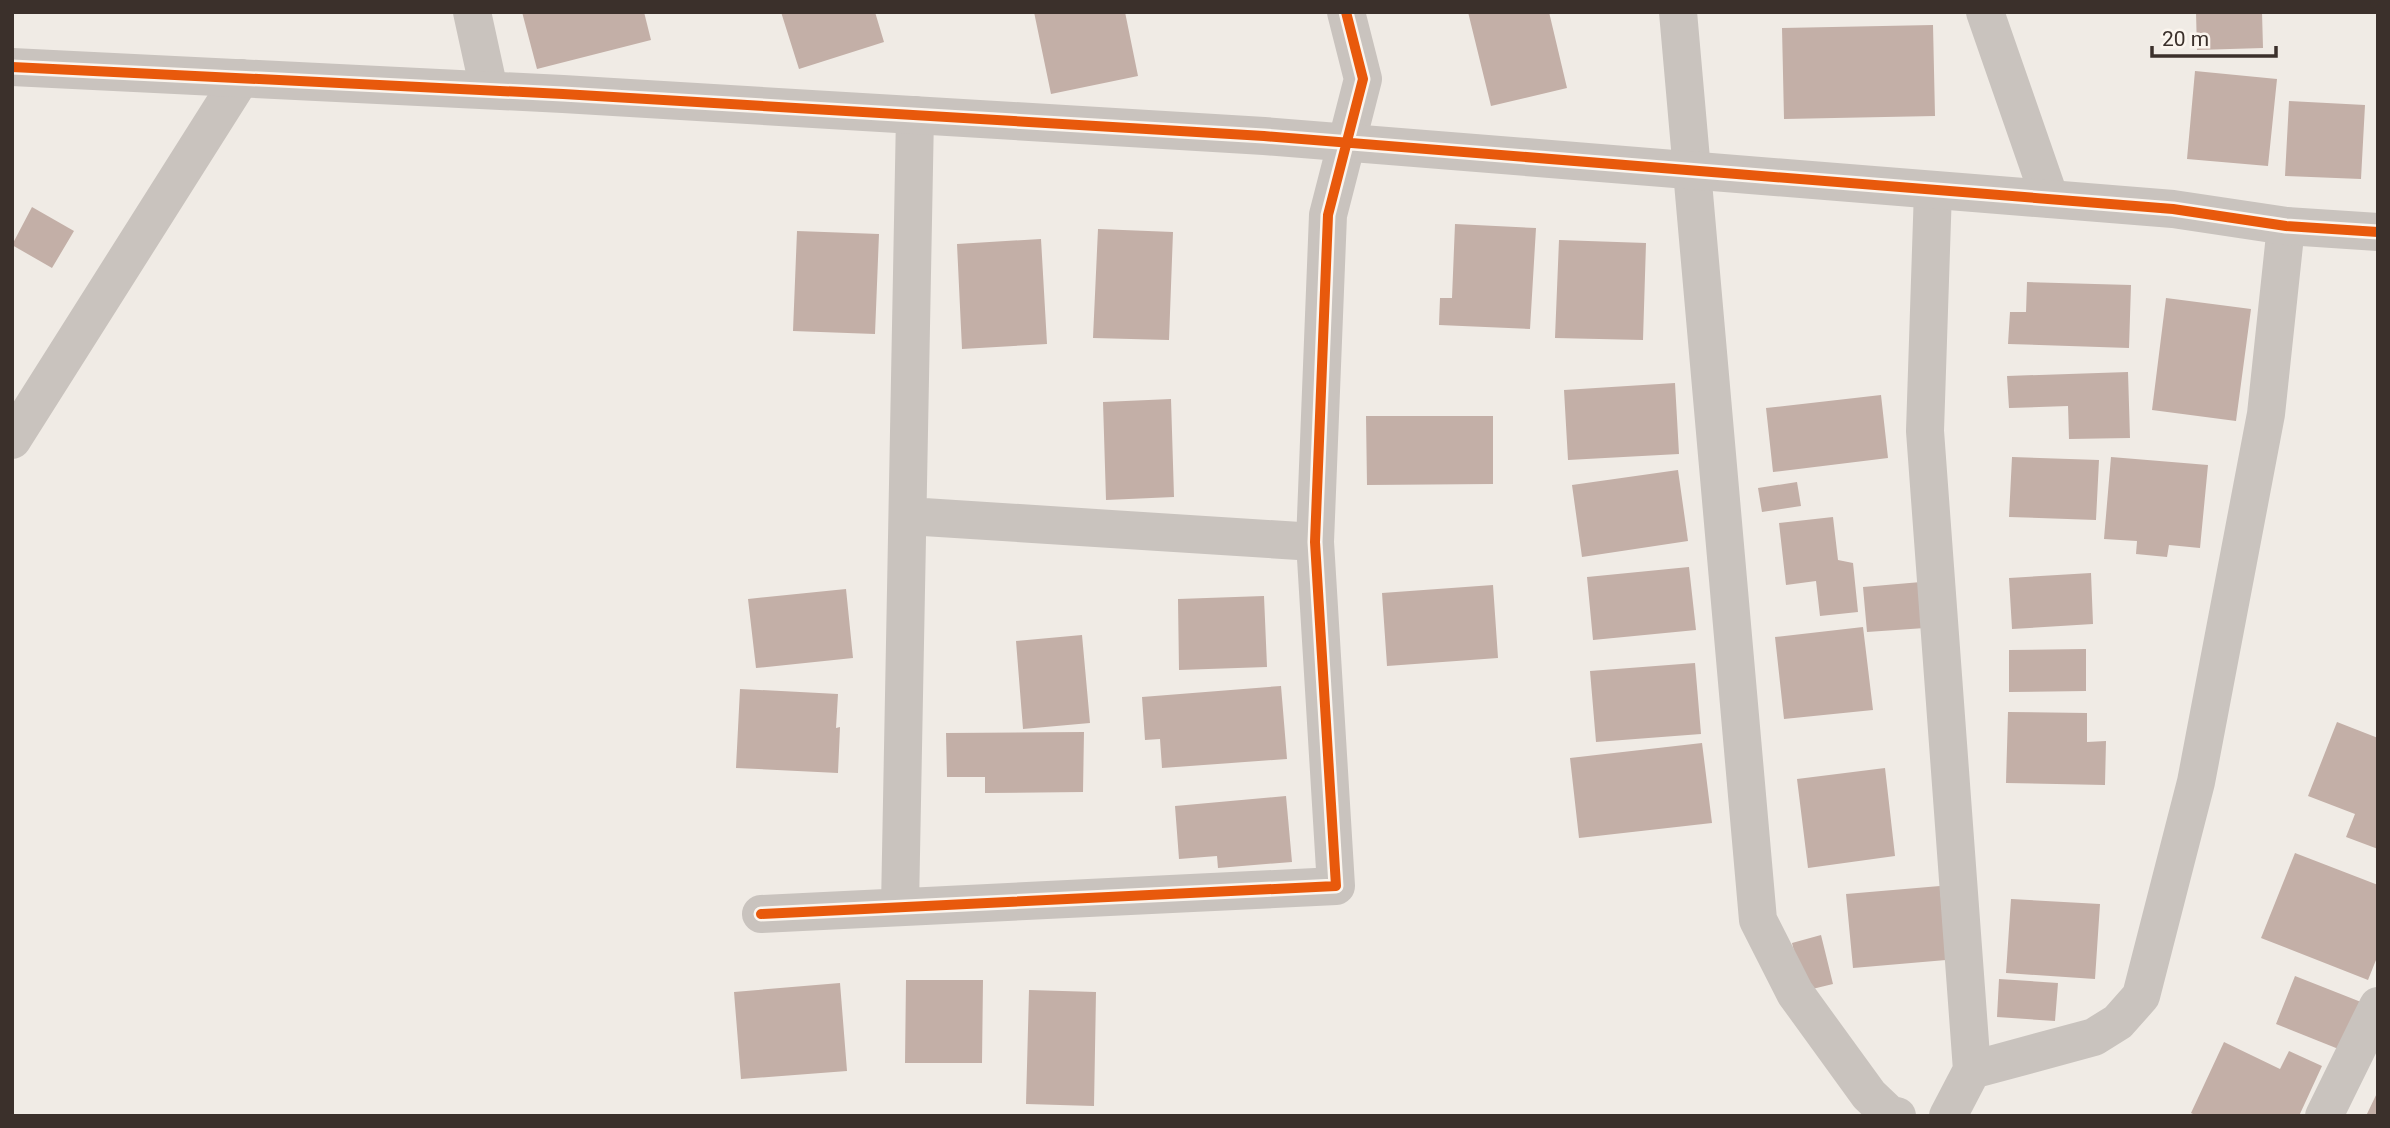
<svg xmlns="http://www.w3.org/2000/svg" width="2390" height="1128" viewBox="0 0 2390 1128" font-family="Roboto,sans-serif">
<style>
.building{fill:#c3afa7}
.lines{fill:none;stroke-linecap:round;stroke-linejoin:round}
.minor{stroke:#c9c3be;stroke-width:38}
.tertiary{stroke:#c9c3be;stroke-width:38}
.cycleway-casing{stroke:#fbf5ee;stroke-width:15}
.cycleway{stroke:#e8590c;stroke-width:10}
</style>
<rect width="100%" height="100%" fill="#f0ebe5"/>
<path class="building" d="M522,12h122l7,28 -114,29z
M781,12h94l9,30 -85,27z
M1034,12h91l13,64 -87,18z
M1468,12h81l18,76 -76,18z
M2196,12h66l1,36 -66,2z
M1933,25l2,91 -151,3 -2,-91z
M2195,71l82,8 -9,87 -81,-7z
M2289,101l76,4 -4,74 -76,-3z
M32,207l42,24 -22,37 -40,-23z
M1455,224l81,4 -6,101 -91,-4 1,-27h12z
M1098,229l75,3 -4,108 -76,-2z
M797,231l82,3 -4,100 -82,-3z
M1041,239l6,105 -85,5 -5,-105z
M1559,240l87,3 -3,97 -88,-2z
M2027,282l104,3 -2,63 -121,-4 2,-32h16z
M2166,298l85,11 -15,112 -84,-11z
M2128,372l2,66 -61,1 -1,-33 -59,2 -2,-32z
M1675,383l4,71 -111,6 -4,-70z
M1881,395l7,63 -115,14 -7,-64z
M1171,399l3,98 -68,3 -3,-98z
M1366,416h127v68l-126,1z
M2012,457l87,3 -3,60 -87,-3z
M2111,457l97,8 -8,83 -31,-3 -2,12 -31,-3 1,-13 -33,-2z
M1678,470l10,71 -106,16 -10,-72z
M1797,482l4,24 -39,6 -4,-24z
M1833,517l5,43 15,3 5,49 -38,4 -4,-35 -30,4 -7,-62z
M1689,567l7,63 -103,10 -6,-63z
M2091,573l2,51 -81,5 -3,-51z
M1921,582l4,46 -58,4 -4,-45z
M1493,585l5,73 -111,8 -5,-73z
M846,589l7,69 -97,10 -8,-69z
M1264,596l3,71 -88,3 -1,-71z
M1863,627l10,83 -89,9 -9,-82z
M1082,635l8,88 -67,6 -7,-88z
M2086,649v42l-77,1v-42z
M1695,663l6,71 -105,8 -6,-71z
M1281,686l6,73 -125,9 -2,-29 -15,1 -3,-43z
M740,689l98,5 -2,34 4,-1 -2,46 -102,-5z
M2008,712l79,1v29l19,-1 -1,44 -99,-2z
M2337,722l41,16v111l-32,-12 9,-23 -47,-18z
M1084,732l-1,60 -98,1v-16h-38l-1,-44z
M1702,743l10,80 -133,15 -9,-80z
M1885,768l10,88 -87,12 -11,-89z
M1286,796l6,66 -74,6 -1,-12 -38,3 -4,-53z
M2295,853l83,32v70l-10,25 -107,-42z
M1940,886l6,74 -93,8 -7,-74z
M2011,899l89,5 -5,75 -89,-6z
M1821,935l12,49 -29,7 -12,-48z
M2295,976l66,26 -20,48 -65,-26z
M1999,979l59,4 -3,38 -58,-4z
M906,980h77l-1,83h-77z
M840,983l7,88 -106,8 -7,-87z
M1029,990l67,2 -2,114 -68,-2z
M2224,1042l56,27 9,-18 33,15 -23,50h-102l-6,-3z
M2378,1091v25h-12z"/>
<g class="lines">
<path class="minor" d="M472,12l17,78
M1678,12l80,908 37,73 74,102 21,20 7,1
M1985,12l65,187
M1933,190l-8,241 47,639 -24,46
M12,440l229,-362
M908,516l407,26
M900,907l15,-792
M761,914l575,-28 -21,-344 13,-327 35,-136 -17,-67
M1972,1070l122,-33 24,-15 23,-26 55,-214 70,-368 20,-188
M2324,1116l54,-110"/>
<path class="tertiary" d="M12,67l551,27 701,42 909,73 113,17 92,6"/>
<g class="cycleway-casing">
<path id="cycleway" d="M12,67l551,27 701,42 909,73 113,17 92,6
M761,914l575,-28 -21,-344 13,-327 35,-136 -17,-67"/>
</g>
<use href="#cycleway" class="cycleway"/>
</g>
<rect width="2390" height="1128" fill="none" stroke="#3b302b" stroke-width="28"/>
<path d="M2152 46v10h124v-10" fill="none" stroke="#3b302b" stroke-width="3.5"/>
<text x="2162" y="46" font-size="21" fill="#3b302b" stroke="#fbf5ee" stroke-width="5" paint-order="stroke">20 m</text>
</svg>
